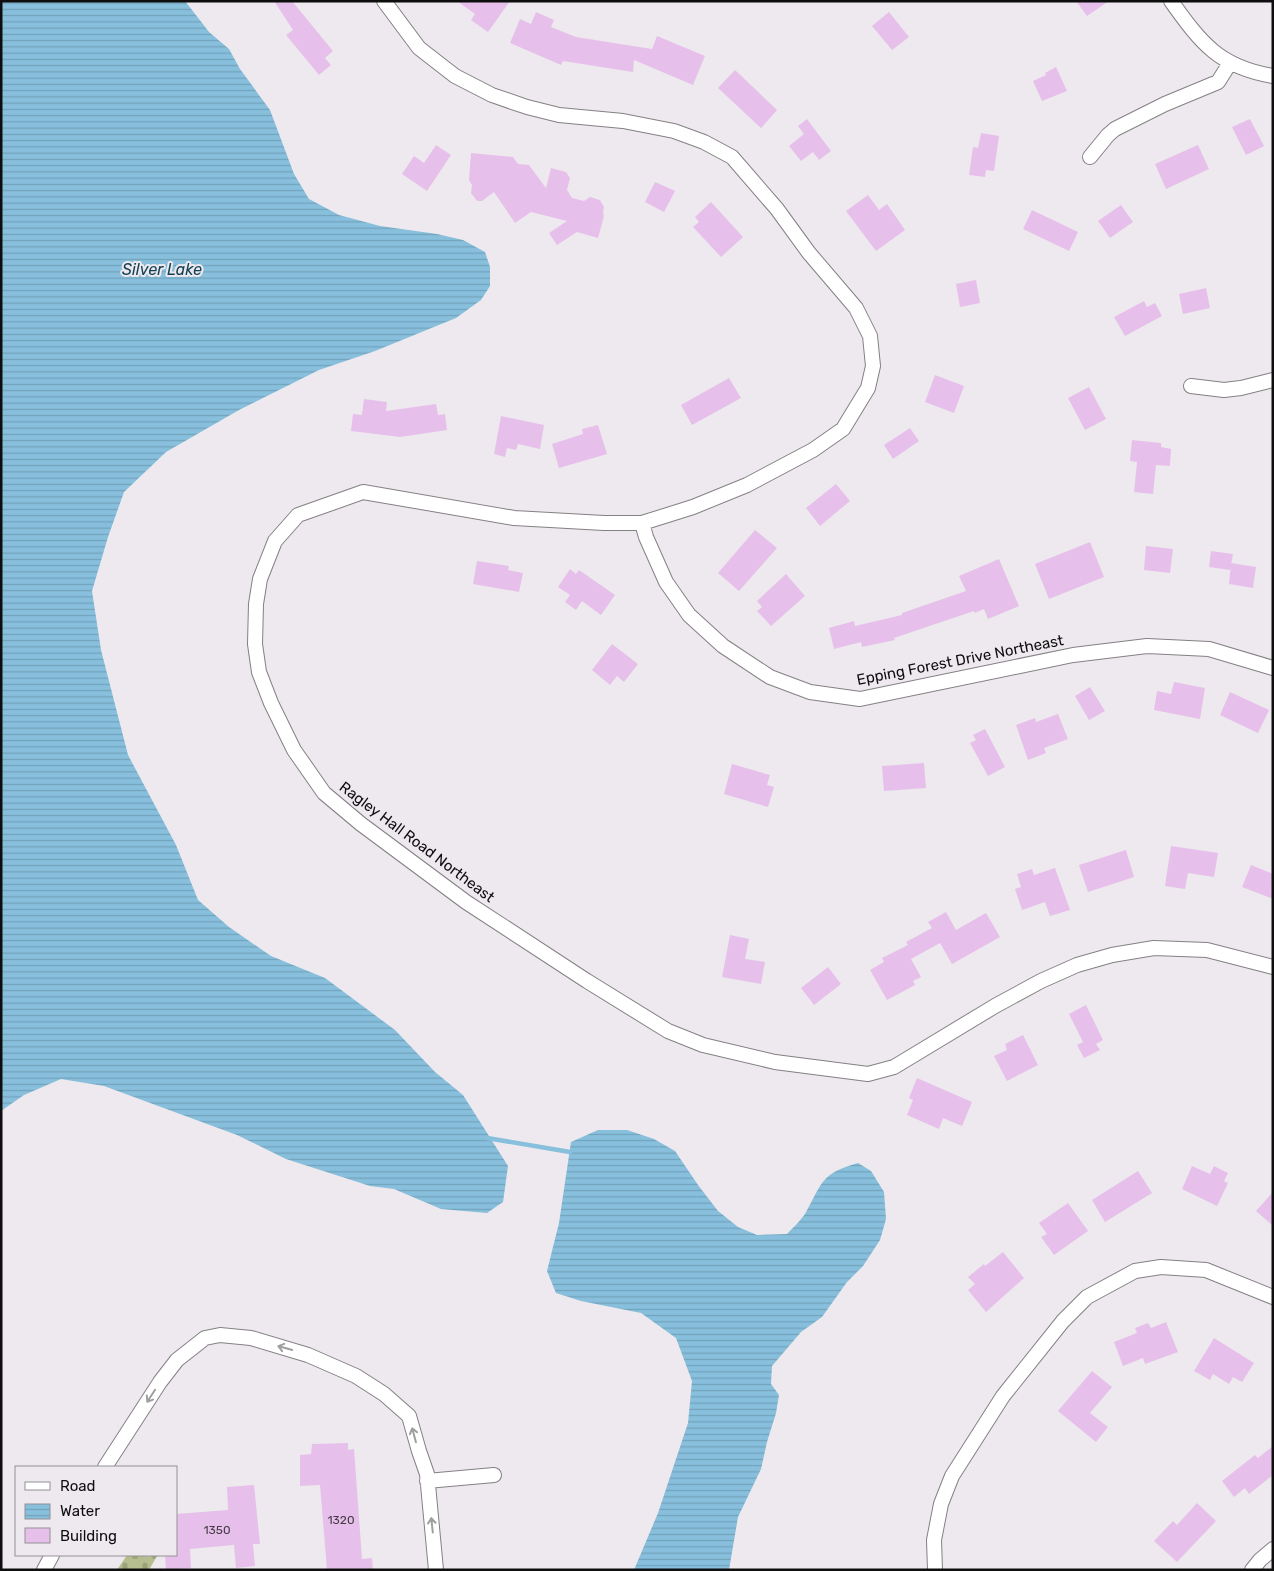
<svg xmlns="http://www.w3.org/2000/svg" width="1274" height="1571" viewBox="0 0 1274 1571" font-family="Rubik,sans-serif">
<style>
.cemetery{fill:url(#cemetery-stones)}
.water{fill:url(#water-rules)}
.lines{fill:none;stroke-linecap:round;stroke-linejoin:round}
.stream{stroke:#87bfdc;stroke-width:4.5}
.building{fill:#e6c0ea}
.minor-casing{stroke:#848084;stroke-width:16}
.minor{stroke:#fff;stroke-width:14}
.oneway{stroke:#9f9f9f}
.labels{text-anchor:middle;stroke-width:4;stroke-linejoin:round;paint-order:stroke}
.number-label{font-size:12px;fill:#453a46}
.street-label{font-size:15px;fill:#0f0e0f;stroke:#ede9ee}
.water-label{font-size:16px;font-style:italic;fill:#134256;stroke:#ede9ee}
</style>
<defs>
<pattern id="cemetery-stones" width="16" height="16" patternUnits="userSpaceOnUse" patternTransform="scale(1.25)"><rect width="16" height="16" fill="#b6bd8e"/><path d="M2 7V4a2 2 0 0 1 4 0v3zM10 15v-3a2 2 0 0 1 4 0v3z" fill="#9ba179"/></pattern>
<pattern id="water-rules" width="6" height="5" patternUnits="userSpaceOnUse" patternTransform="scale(1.25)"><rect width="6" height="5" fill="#87bfdc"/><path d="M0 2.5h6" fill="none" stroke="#73a3bc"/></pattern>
</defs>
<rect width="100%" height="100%" fill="#ede9ee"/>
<path class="cemetery" d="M127,1555h20l2,2 2,-2 6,1 -8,14h-32z"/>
<path class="water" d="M1,1h184l24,31 20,17 11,20 30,41 24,64 15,25 30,16 41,11 57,8 26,6 22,12 5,15v19l-9,14 -25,18 -81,33 -56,19 -80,40 -73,42 -42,40 -16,45 -16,54 9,59 27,105 48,90 22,55 31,27 42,29 54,22 70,52 40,42 28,23 45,71 -5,36 -16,11 -46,-4 -47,-20 -24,-3 -84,-27 -49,-24 -133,-49 -43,-7 -37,16 -23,16z
M598,1130h29l27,9 21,12 23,34 20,26 20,16 19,8 30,-1c6,-6 13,-13 18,-20 18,-32 15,-40 53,-51l13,8 13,21 2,27 -6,21 -17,26 -16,16 -25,35 -21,15 -29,34 -1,18 8,11 -3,18 -9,29 -6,27 -23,48 -9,53h-95l24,-57 30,-90 4,-42 -16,-43 -35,-25 -60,-12 -25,-8 -9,-22 12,-48 12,-81z"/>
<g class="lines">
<path class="stream" d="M487,1138l83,14"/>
</g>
<path class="building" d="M274,1h18l41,50 -8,7 6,7 -12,10 -33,-40 7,-5z
M457,1h53l-22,31 -17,-12 4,-6z
M1076,1h33l-22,15z
M536,12l18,8 -3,7 25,10 76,12 5,-13 48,20 -12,29 -59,-25 -1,12 -70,-11 -2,4 -51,-22 10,-24 11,5z
M889,12l20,25 -17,13 -20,-24z
M1056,67l11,24 -25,10 -9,-20 13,-6 -1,-2z
M735,70l42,40 -16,18 -43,-40z
M807,119l24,32 -12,9 -6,-8 -12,9 -12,-15 15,-12 -6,-8z
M1250,119l14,27 -18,9 -14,-28z
M981,133l18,3 -5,35 -8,-1 -1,7 -16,-2 4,-28 5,1z
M436,145l15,10 -24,36 -25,-17 12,-18 10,7z
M1198,145l11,24 -43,20 -11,-25z
M471,153l42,4 5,7 11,1 17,23 5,-20 15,4 4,6 -3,12 5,8 12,3 6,-4 10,3 4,7 -1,6 1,3 -6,22 -21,-6 -20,13 -8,-12 18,-12 -36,-9 -16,11 -21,-31 -12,9h-5l-6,-8 1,-8 -3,-5z
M655,182l20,9 -11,21 -19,-10z
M868,195l11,15 8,-6 18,26 -29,21 -30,-40z
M711,202l32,35 -22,20 -28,-30 6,-5 -4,-5z
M1121,205l12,17 -23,16 -12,-17z
M1032,210l46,22 -9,19 -46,-22z
M976,280l4,23 -20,4 -4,-23z
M1206,288l4,20 -27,6 -4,-20z
M1144,301l3,6 8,-4 7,13 -37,20 -11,-19z
M935,375l29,11 -10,27 -29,-11z
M729,378l12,20 -49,27 -11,-20z
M1089,387l17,32 -21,11 -17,-32z
M364,399l23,3 -1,9 50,-7 2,11 7,-1 2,16 -47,7 -49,-6 2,-17 9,1z
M501,416l43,9 -4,24 -22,-5 -2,6 -9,-2 -2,9 -11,-3z
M598,425l9,29 -48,14 -7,-24 31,-10 -1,-5z
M910,428l9,13 -26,18 -9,-14z
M1132,440l29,3v4l10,2 -1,17 -14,-1 -3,29 -19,-2 3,-30 -7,-1z
M836,484l14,17 -30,25 -14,-18z
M755,530l22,18 -38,43 -21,-18z
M1090,542l14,35 -55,22 -14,-35z
M1146,546l27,3 -3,24 -26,-3z
M1211,551l22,3 -3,16 -21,-3z
M999,559l20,47 -31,13 -4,-10 -9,4 -1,-2 -80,27 1,2 -33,7 -1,-5 -27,7 -5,-21 25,-7 1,5 47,-11v-2l64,-22 -7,-15z
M477,561l32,5 -1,4 15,3 -4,19 -46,-8z
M1231,563l25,4 -3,21 -24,-4z
M570,569l6,5 3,-4 36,25 -14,20 -19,-14 -6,9 -11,-8 5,-7 -12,-8z
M786,574l19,22 -34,30 -14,-15 5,-4 -5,-6z
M612,644l26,20 -14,18 -7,-6 -7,9 -18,-15z
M1174,682l31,6 -5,31 -46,-9 3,-19 14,3z
M1090,687l15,24 -16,9 -14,-24z
M1230,692l39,18 -11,23 -38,-18z
M1058,714l10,25 -24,9 2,5 -18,7 -12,-35 19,-7 1,4z
M985,729l20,38 -17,9 -18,-33 6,-3 -3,-5z
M924,763l2,25 -42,3 -2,-25z
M732,764l38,11 -3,10 7,2 -6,20 -44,-13z
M1171,846l47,7 -4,24 -26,-4 -3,16 -20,-3z
M1126,850l8,27 -46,15 -9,-27z
M1251,865l22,9v25l-31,-12z
M1055,868l15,42 -20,6 -5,-14 -23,8 -7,-21 6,-2 -4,-13 15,-5 2,6z
M946,912l10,18 30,-17 14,24 -48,27 -12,-21 -29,16 10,18 -8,4 2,4 -28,15 -17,-30 14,-8 -2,-4 26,-13 -2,-3 26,-14 -4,-6z
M730,935l19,4 -4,20 20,3 -4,22 -39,-7z
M828,967l13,17 -27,21 -13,-17z
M1086,1005l17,35 -7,4 4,6 -16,8 -7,-13 6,-3 -14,-28z
M1023,1035l15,30 -31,16 -13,-25 13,-6 -2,-6z
M917,1078l55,24 -10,24 -19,-8 -4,11 -32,-14 6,-15 -4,-2z
M1192,1166l18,8 4,-8 14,7 -4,8 4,2 -11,23 -35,-17z
M1138,1171l14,22 -47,29 -13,-22z
M1273,1192v34l-17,-15z
M1068,1203l20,28 -34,24 -13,-18 6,-3 -8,-11z
M1003,1252l21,26 -38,34 -18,-22 7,-6 -7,-7 16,-13 1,2z
M1166,1322l12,30 -33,12 -2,-6 -20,8 -9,-24 23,-9 -2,-5 13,-5 3,5z
M1214,1338l40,25 -12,19 -9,-5 -4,7 -16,-10 -3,6 -16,-9z
M1092,1371l20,16 -22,26 18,14 -12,15 -38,-31z
M348,1443v7l6,-1 8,110 10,-1 1,12h-46l-7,-85 -20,1v-31l11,-1 1,-10z
M1273,1446v29l-24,19 -4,-6 -11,9 -12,-16 33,-26 3,3z
M254,1485l6,59h-7l2,22 -19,2 -2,-23 -44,4 1,19 -25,2 -1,-15h11v-41l52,-4 -1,-23z
M1197,1503l19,18 -39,41 -23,-21 19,-20 4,4z"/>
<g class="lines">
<g class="minor-casing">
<path id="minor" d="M384,1l35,47 36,28 37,19 35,12 32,8 64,6 51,10 30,11 28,15 45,52 32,44 47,55 14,28 3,30 -5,22 -25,41 -30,21 -66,35 -54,22 -51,16h-38l-90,-5 -151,-26 -65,23 -23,26 -15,38 -4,25 -1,40 4,28 12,31 23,47 30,43 37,31 105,78 121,79 81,50 35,14 72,17 93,12 26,-7 101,-61 46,-25 36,-16 35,-10 42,-7 53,2 66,17
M1171,1c30,42 48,66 102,75
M1090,157l18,-22 7,-6 50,-25 53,-22 12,-19
M1191,386l33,4 17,-2 32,-8
M642,523l4,14 20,45 23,33 34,31 47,31 40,15 50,7 213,-44 74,-9 62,3 64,19
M105,1467l55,-85 17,-22 28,-22 15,-3 31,3 57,17 48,21 28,18 25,22 10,35 8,23 9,96
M427,1481l67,-6
M44,1570l8,-15
M935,1570l-1,-30 7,-36 11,-28 51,-80 60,-75 24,-24 48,-26 26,-4 45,3 67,27
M1252,1570l8,-10 13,-11"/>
</g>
<use href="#minor" class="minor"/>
</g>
<defs><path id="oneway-shaft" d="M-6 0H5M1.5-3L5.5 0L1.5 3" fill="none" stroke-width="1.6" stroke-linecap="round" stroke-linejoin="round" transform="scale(1.25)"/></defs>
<g class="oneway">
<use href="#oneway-shaft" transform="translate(285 1348) rotate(-164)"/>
<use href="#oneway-shaft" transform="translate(151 1396) rotate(123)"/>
<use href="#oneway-shaft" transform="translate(414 1435) rotate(-105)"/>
<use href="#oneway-shaft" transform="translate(432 1525) rotate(-96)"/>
</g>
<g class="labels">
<g class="number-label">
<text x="341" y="1524">1320</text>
<text x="217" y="1534">1350</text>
</g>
<g class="street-label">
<text transform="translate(960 660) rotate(-11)" y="5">Epping Forest Drive Northeast</text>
<text transform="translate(417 842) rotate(37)" y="5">Ragley Hall Road Northeast</text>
</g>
<g class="water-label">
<text x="162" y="275">Silver Lake</text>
</g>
</g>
<rect width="1274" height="1571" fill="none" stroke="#0f0e0f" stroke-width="5"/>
<rect x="15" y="1466" width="162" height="90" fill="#ede9ee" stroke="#949195"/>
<rect x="25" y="1482" width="25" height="8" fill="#ffffff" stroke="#949195"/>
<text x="60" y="1491" font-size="15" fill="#0f0e0f">Road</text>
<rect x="25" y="1504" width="25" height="15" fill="url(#water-rules)" stroke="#949195"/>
<text x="60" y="1516" font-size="15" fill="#0f0e0f">Water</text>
<rect x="25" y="1528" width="25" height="15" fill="#e6c0ea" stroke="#949195"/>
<text x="60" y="1541" font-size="15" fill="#0f0e0f">Building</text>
</svg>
